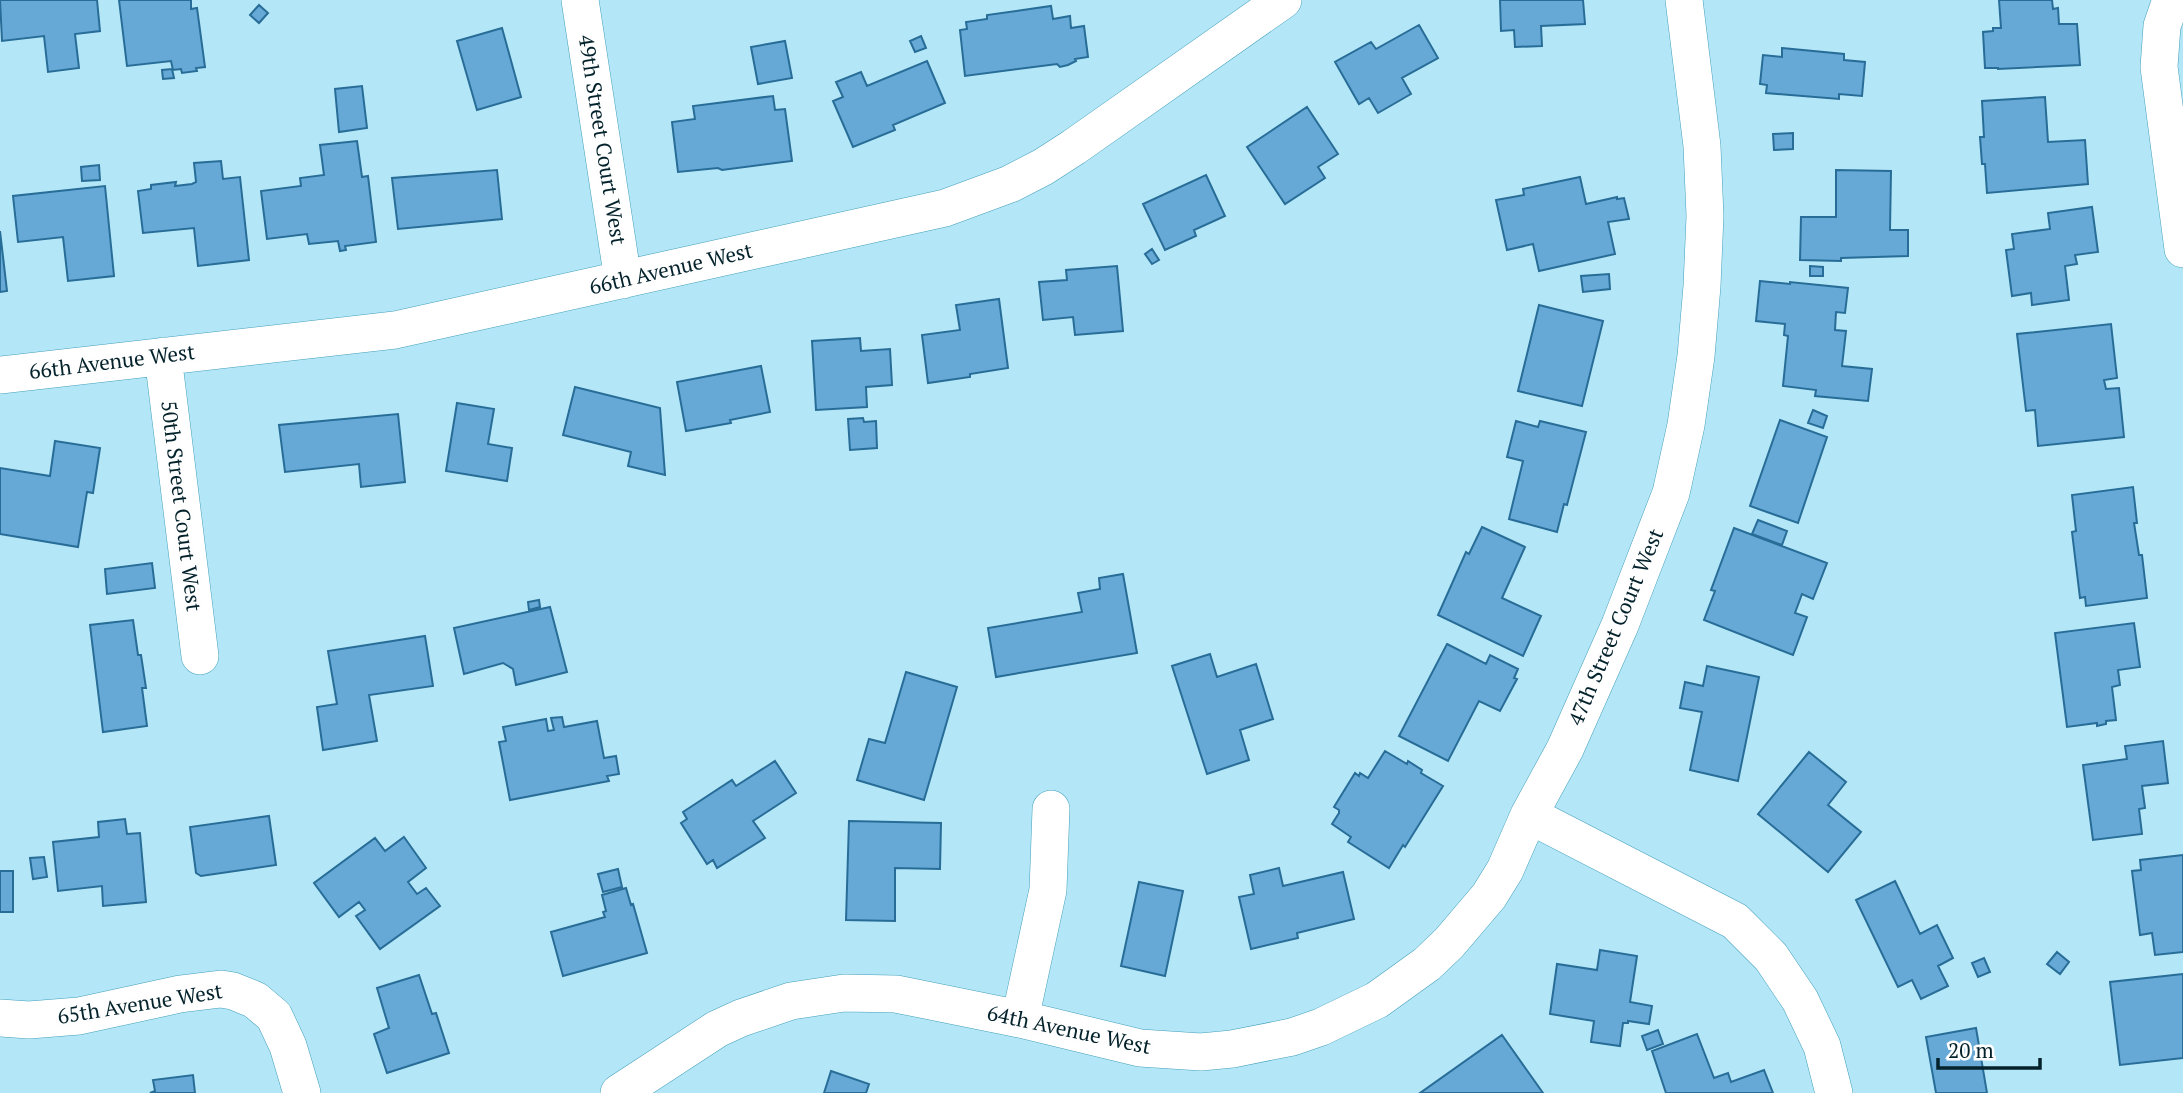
<svg xmlns="http://www.w3.org/2000/svg" width="2183" height="1093" viewBox="0 0 2183 1093" font-family="'PT Serif',serif">
<style>
.building{fill:#66a9d6;stroke:#286d97;stroke-width:2}
.lines{fill:none;stroke-linecap:round;stroke-linejoin:round}
.street-casing{stroke:#43a0bb;stroke-width:38}
.street{stroke:#fff;stroke-width:37}
.labels{text-anchor:middle;stroke-width:7;stroke-linejoin:round;paint-order:stroke}
.street-label{font-size:21px;fill:#04222b;stroke:#fefefe}
</style>
<rect width="100%" height="100%" fill="#b3e6f7"/>
<path class="building" d="M0,0h97l3,31 -25,3 4,34 -31,4 -4,-36 -42,5z
M119,0h72v9l6,-1 8,59 -9,1 1,3 -15,2 -1,-4 -8,1 -2,-9 -44,5z
M1500,0h83l2,24 -44,2 1,20 -27,1 -1,-17 -13,1z
M1999,0h53l1,9 5,-1 1,16h18l3,41 -82,4v-1h-13l-2,-36 10,-1v-3h8z
M259,5l9,8 -9,10 -9,-8z
M1051,6l2,13 17,-3 1,12 13,-2 4,31 -13,2 1,2 -8,4 -8,2 -3,-3 -92,12 -5,-46 7,-1 -1,-7 21,-3v-4z
M1419,25l19,33 -36,20 9,16 -33,19 -9,-15 -10,6 -24,-42 36,-20 5,7z
M502,28l19,69 -44,13 -20,-69z
M921,36l5,12 -11,4 -5,-11z
M785,41l7,37 -34,6 -7,-37z
M1782,48l62,6v6l21,2 -3,34 -23,-2v5l-73,-6 1,-8 -7,-1 3,-29 19,2z
M927,61l18,42 -52,22 2,5 -42,17 -20,-46 10,-4 -7,-15 25,-10 6,14z
M172,69l2,9 -11,1 -1,-9z
M362,86l5,42 -28,4 -4,-43z
M773,96l2,14 10,-1 7,52 -70,9 -4,-2 -40,4 -6,-50 23,-3 -2,-13z
M2045,97l3,45 37,-2 3,44 -101,9 -2,-29h-3l-2,-27h4l-2,-36z
M1307,107l31,47 -20,13 7,11 -40,26 -38,-57z
M1793,133v16l-19,1 -1,-16z
M357,141l5,36 6,-1 8,66 -31,4 1,4 -6,1 -2,-10 -29,3 -2,-10 -40,5 -6,-48 40,-5 -1,-8 24,-3 -4,-30z
M221,161l2,18 17,-2 9,83 -51,6 -4,-38 -51,5 -5,-42 13,-2v-4l25,-3 -1,4 17,-2 4,-2 -2,-19z
M99,165l1,15 -18,1 -1,-14z
M497,170l5,49 -104,10 -6,-51z
M1836,170l55,1 -1,59h18v26l-67,2v3l-41,-1 1,-43h35z
M1206,175l19,41 -31,14 2,6 -31,14 -22,-46z
M1580,177l6,27 31,-7v2l7,-1 5,21 -21,3 7,32 -76,17 -6,-27 -26,6 -11,-50 28,-5 -1,-6z
M105,186l9,90 -46,5 -5,-44 -45,5 -5,-46z
M2092,207l6,45 -23,3 2,9 -12,2 4,34 -37,5 -1,-12 -19,3 -6,-46 8,-1 -2,-15 38,-5 -2,-16z
M0,231l7,60 -7,1z
M1152,249l7,11 -7,4 -7,-10z
M1117,266l6,65 -48,4 -2,-18 -30,3 -4,-38 28,-2 -1,-10z
M1810,266l13,1v9h-13z
M1609,274l1,15 -27,3 -2,-16z
M1760,281l30,3v-2l58,6 -3,25 -9,-1 -1,18 11,1 -4,35 30,3 -4,32 -53,-5 1,-6 -33,-4 5,-50 -4,-1 1,-11 -29,-3z
M999,299l9,69 -38,6v3l-42,6 -6,-48 38,-5 -4,-25z
M1539,305l64,16 -21,85 -64,-15z
M2111,324l6,54 -13,2 2,9 13,-1 5,49 -86,9 -3,-36 -9,1 -9,-77z
M860,338l1,13 29,-2 2,36 -26,2 1,20 -51,3 -4,-69z
M761,366l9,46 -40,8 1,3 -45,8 -9,-49z
M575,387l85,21 5,67 -37,-9 3,-14 -68,-17z
M457,403l37,6 -6,35 24,4 -5,33 -61,-10z
M1813,410l14,6 -4,12 -15,-5z
M398,414l7,68 -44,5 -2,-23 -74,8 -6,-47z
M863,418l1,4 12,-1 1,27 -27,2 -2,-31z
M1780,420l47,17 -29,86 -48,-17z
M1516,421l22,6 2,-6 46,11 -19,73 -3,-1 -7,28 -48,-13 14,-58 -16,-4z
M55,441l45,7 -7,45 -6,-1 -9,55 -78,-13v-66l50,8z
M2133,487l4,36h-3l5,32h3l5,43 -61,8 -1,-9 -5,1 -8,-66 4,-1 -4,-36z
M1758,520l29,11 -5,14 -30,-11z
M1482,527l43,20 -23,51 39,18 -18,40 -85,-41 28,-63 3,2z
M1734,528l93,35 -14,36 -11,-5 -7,19 12,4 -14,38 -89,-35 11,-29 -4,-1z
M152,563l3,25 -48,6 -2,-25z
M1123,574l14,79 -141,24 -8,-49 94,-16 -4,-19 22,-4 -1,-11z
M539,600l1,7 -11,3 -1,-8z
M550,607l17,65 -51,13 -3,-16 -10,-6 -39,11 -10,-46z
M133,620l5,35h3l5,33h-4l5,38 -44,6 -13,-107z
M2134,623l6,44 -22,3 2,15 -8,2 4,33 -10,1v3l-9,2v-3l-30,4 -12,-94z
M425,636l8,50 -64,9 8,46 -54,9 -6,-43 20,-3 -9,-53z
M1447,644l39,20 4,-9 28,14 -4,9 3,1 -17,32 -21,-10 -31,60 -49,-25z
M1210,654l7,23 39,-13 17,55 -33,11 9,30 -42,14 -35,-108z
M1707,666l52,11 -21,104 -48,-11 12,-58 -22,-4 5,-26 18,4z
M906,672l51,15 -33,113 -67,-20 12,-41 16,4z
M562,717l2,10 33,-6 7,37 12,-2 3,18 -12,2 2,5 -99,19 -11,-58 7,-1 -3,-14 43,-8 2,12 6,-1 -3,-12z
M2163,741l5,42 -26,3 3,22 -6,1 3,25 -49,6 -10,-75 44,-6 -2,-13z
M1385,751l22,13 1,-3 14,9 -1,3 22,13 -38,61 -2,-2 -14,23 -41,-26 3,-5 -19,-13 7,-11v-3l-5,-3 21,-34 4,3 1,-3 8,5z
M1809,752l37,30 -18,23 33,27 -33,40 -70,-58z
M775,761l21,32 -43,28 12,17 -48,30 -4,-8 -6,4 -26,-41 6,-4 -4,-7 49,-32 4,6z
M269,816l7,49 -75,11 -5,-3 -6,-46z
M125,819l2,15 13,-1 6,69 -43,4 -1,-20 -44,5 -5,-49 46,-5 -1,-15z
M849,821l92,2 -1,46 -45,-1v53l-49,-1z
M404,837l22,31 -18,14 9,12 9,-6 14,18 -60,43 -24,-33 9,-6 -6,-8 -20,15 -25,-34 61,-45 10,13z
M2183,855v97l-28,3 -3,-22 -12,2 -8,-64 9,-1 -1,-10z
M44,857l3,20 -14,2 -3,-21z
M1279,868l4,18 60,-14 11,47 -57,14 1,5 -47,11 -12,-52 15,-3 -4,-19z
M618,869l4,18 -19,5 -5,-18z
M0,871h13v41h-13z
M1895,881l25,53 17,-9 16,33 -15,8 10,20 -27,13 -9,-19 -14,7 -42,-87z
M1139,882l44,9 -18,85 -44,-10z
M626,888l5,17 2,-1 14,49 -84,23 -12,-44 54,-15 -2,-5 3,-1 -4,-16z
M1600,950l37,6 -7,46 22,4 -3,18 -21,-3v2h-5l-3,23 -29,-4 3,-21 -44,-7 7,-50 40,6z
M2057,952l12,10 -9,12 -13,-10z
M1984,958l6,14 -12,5 -6,-14z
M2183,974v84l-63,7 -10,-83z
M419,975l13,39 4,-1 13,40 -62,20 -13,-39 15,-6 -12,-40z
M1976,1028l11,65h-51l-10,-56z
M1658,1030l5,14 -16,6 -5,-14z
M1697,1034l17,44 14,-5 3,9 33,-12 9,23h-107l-14,-42z
M1502,1035l41,58h-123z
M831,1071l38,13 -3,9h-42z
M193,1075l2,18h-45l5,-2 -2,-11z"/>
<g class="lines">
<g class="street-casing">
<path id="street" d="M580,0l43,280
M2171,0l-9,26 -3,41 24,182
M163,356l37,300
M0,375l395,-45 550,-122 65,-24 33,-17 31,-20 209,-147
M1529,815l206,106 36,36 29,43 22,46 12,47
M0,1018l29,2 50,-4 101,-22 41,-5 12,2 22,9 19,16 14,30 14,47
M1020,1019l28,-129 3,-81
M619,1093l98,-64 24,-11 50,-17 53,-8 52,1 124,25 120,29 61,4 31,-3 60,-12 29,-10 56,-27 50,-36 22,-21 40,-47 16,-26 24,-55 36,-66 55,-124 51,-132 15,-68 10,-69 6,-70 3,-70 -3,-70 -18,-146"/>
</g>
<use href="#street" class="street"/>
</g>
<g class="labels">
<g class="street-label">
<text transform="translate(602 140) rotate(81)" y="7">49th Street Court West</text>
<text transform="translate(671 269) rotate(-13)" y="7">66th Avenue West</text>
<text transform="translate(112 362) rotate(-7)" y="7">66th Avenue West</text>
<text transform="translate(181 506) rotate(83)" y="7">50th Street Court West</text>
<text transform="translate(1616 627) rotate(-67)" y="7">47th Street Court West</text>
<text transform="translate(140 1004) rotate(-9)" y="7">65th Avenue West</text>
<text transform="translate(1069 1030) rotate(12)" y="7">64th Avenue West</text>
</g>
</g>
<path d="M1938 1058v10h102v-10" fill="none" stroke="#04222b" stroke-width="3.5"/>
<text x="1948" y="1058" font-size="21" fill="#04222b" stroke="#fefefe" stroke-width="5" paint-order="stroke">20 m</text>
</svg>
